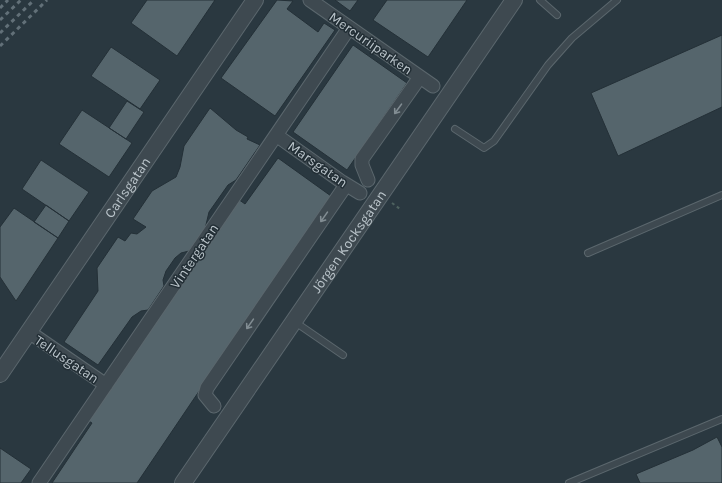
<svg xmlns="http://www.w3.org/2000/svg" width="722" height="483" viewBox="0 0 722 483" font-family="Karla,sans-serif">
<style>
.building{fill:#55656c;stroke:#243037}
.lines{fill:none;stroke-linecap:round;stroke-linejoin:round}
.service-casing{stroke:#5b676d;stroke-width:8}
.minor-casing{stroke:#5b676d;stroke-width:15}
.tertiary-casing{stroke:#5b676d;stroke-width:18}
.path{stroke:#4e625f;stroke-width:2;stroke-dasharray:3 3;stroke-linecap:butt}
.service{stroke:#3e4950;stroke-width:6}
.minor{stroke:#3e4950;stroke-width:13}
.tertiary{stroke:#3e4950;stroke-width:16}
.rail{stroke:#627078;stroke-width:3;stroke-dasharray:4 4;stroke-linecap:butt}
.oneway{stroke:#828d93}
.labels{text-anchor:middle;stroke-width:3;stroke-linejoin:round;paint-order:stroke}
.street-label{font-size:14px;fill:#bac4ca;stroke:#222e35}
</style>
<rect width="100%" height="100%" fill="#2a3840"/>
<path class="building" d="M147,0h68l-38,56 -46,-33z
M277,0l16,1 -6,8 31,23 6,-9 11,7 -60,86 -54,-38z
M335,0h23l-8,11z
M387,0h80l-39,57 -55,-37z
M722,35v72l-104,49 -27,-63z
M353,45l54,38 -60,87 -54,-38z
M111,47l49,33 -20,29 -49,-33z
M127,101l17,11 -18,27 -17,-11z
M210,108l26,22 12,7 -1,2 13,6 -24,35 -8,5 -19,27 -4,17 -16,22 -8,2 -6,5 -9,13 -3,9 1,6 -16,24 -7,1 -9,6 -34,48 -34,-23 34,-51 -1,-23 21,-31 7,4 6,-8 6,1 9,-7 -13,-8 19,-28 24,-14 4,-10 4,-21z
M82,110l50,33 -23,34 -50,-33z
M278,158l53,38 -194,287h-85l40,-60 -5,-3 151,-221 7,5z
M41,160l48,32 -20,29 -47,-32z
M46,205l23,16 -11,17 -24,-16z
M14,208l44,30 -42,63 -16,-24v-50z
M717,437l5,10v36h-82l-4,-9 57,-24z
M0,448l31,21 -10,14h-21z"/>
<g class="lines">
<g class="service-casing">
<path id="service" d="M540,0l17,15
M455,129l29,19 10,-7 54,-76 24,-27 45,-38
M588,253l134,-58
M295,322l48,33
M569,483l153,-64"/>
</g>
<g class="minor-casing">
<path id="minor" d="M310,0l123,86
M276,135l66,47 18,11
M368,180l-6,-15v-6l58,-82
M29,332l77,53
M214,406l-9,-11 2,-7 139,-203
M39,483l310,-455"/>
</g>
<g class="tertiary-casing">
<g id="tertiary">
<path id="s1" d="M0,374l255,-374"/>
<path id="s2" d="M183,483l331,-483"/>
</g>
</g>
<path class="path" d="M392,203l8,6"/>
<use href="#service" class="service"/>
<use href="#minor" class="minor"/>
<use href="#tertiary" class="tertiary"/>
<path class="rail" d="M0,8l8,-8
M0,20l21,-20
M0,33l34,-33
M0,46l47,-46"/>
</g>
<defs><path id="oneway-shaft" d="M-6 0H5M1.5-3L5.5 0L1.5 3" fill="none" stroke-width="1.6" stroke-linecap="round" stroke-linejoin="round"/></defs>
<g class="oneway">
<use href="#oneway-shaft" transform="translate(398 109) rotate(126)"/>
<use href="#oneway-shaft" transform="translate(324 217) rotate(125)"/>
<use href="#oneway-shaft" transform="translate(250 324) rotate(125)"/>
</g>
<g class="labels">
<g class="street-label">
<text transform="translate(371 43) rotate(35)" y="5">Mercuriiparken</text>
<text transform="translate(318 164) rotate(35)" y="5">Marsgatan</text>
<text dy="5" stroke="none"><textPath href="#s1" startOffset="226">Carlsgatan</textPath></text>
<text dy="5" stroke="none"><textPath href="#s2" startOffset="293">Jörgen Kocksgatan</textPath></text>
<text transform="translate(194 256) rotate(-56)" y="5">Vintergatan</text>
<text transform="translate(67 359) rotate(34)" y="5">Tellusgatan</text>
</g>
</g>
</svg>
